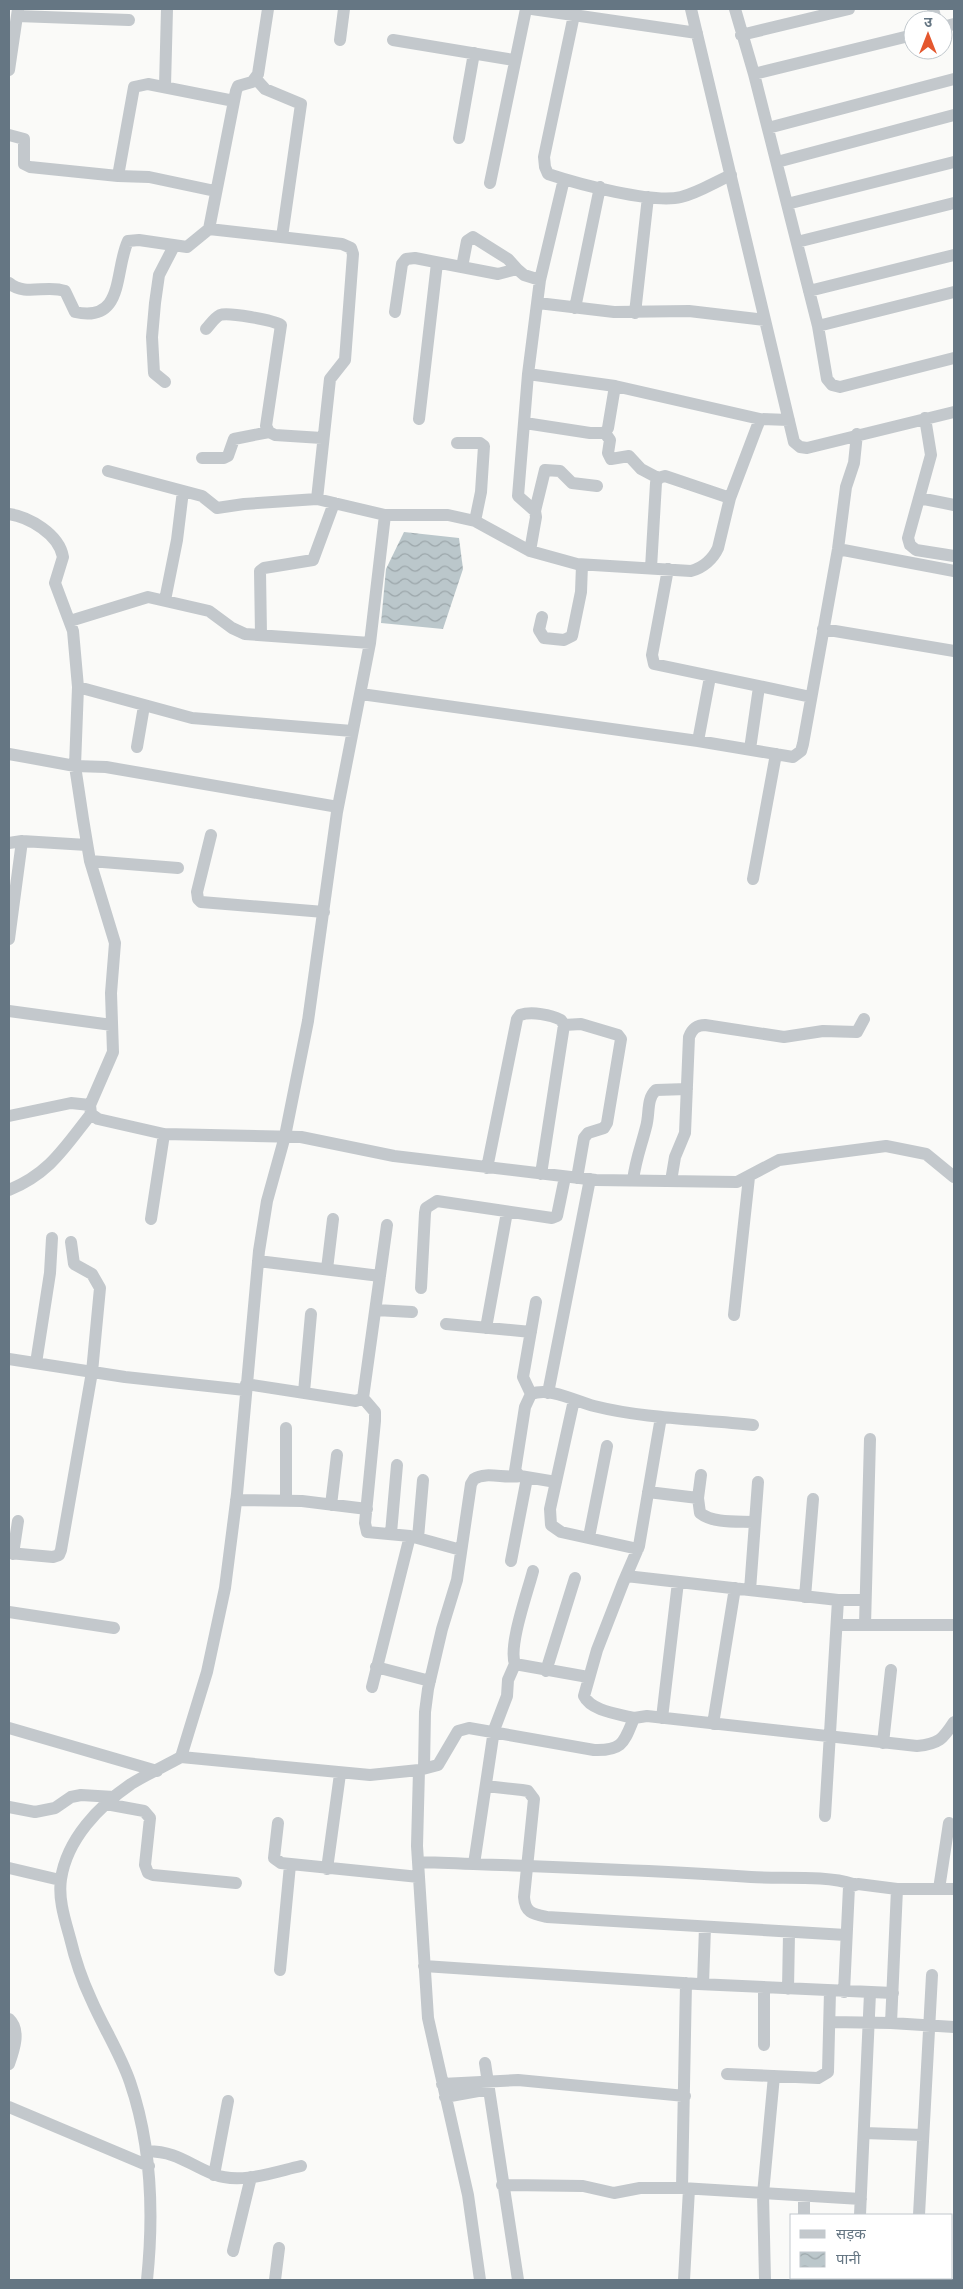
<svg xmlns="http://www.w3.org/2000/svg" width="963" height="2289" viewBox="0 0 963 2289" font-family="'DM Sans','Noto Sans Devanagari',sans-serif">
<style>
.water{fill:url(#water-waves)}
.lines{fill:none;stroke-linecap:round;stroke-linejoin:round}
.minor{stroke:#c3c8cc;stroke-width:12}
</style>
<defs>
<pattern id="water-waves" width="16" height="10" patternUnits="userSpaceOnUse" patternTransform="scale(1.25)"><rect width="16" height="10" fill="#bbc7cb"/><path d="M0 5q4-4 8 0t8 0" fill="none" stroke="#9ca6aa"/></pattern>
</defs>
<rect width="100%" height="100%" fill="#fafaf8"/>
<path class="water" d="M404,532l55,6 4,31 -20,60 -62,-6 5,-54z"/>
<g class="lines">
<path class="minor" d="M532,9l165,24
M691,9l103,433 6,5 7,1 147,-36
M735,9l19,65 64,252 9,53 5,6 8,2 114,-29
M933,9l3,11
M574,15l-30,142 1,10 3,7c30,10 105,30 133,23 17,-4 34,-15 50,-22
M17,16l112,4
M943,27l11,-3
M741,35l108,-26
M340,40l4,-31
M393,40l121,20
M9,70l9,-61
M754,74l159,-39
M256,79l9,10 36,15 -19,133
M165,86l2,-77
M768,128l186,-49
M9,135l15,4v25l6,3 88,9 31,1 66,14
M459,138l15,-85
M777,162l177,-47
M118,176l16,-89 14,-3 86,17
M490,183l36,-174
M787,204l167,-42
M209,229l133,15 9,4 2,6 -8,106 -15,19 -13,120
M797,242l157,-39
M462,267l5,-26 6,-4 35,22 9,10
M9,283c17,14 37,1 56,8l10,21c50,11 39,-41 53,-71l11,-1 48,7 22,-18 27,-138 2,-5 14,-4 6,-8 10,-65
M809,291l145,-36
M538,303l76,9 75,-1 76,9
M575,308l25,-121
M395,312l7,-48 4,-5 9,-1 83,16 19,-5 7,6 16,5
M635,313l13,-116
M818,326l136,-34
M206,329c4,-4 8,-11 14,-14 8,-3 53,5 61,10l-15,101 3,6 6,3 47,3
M528,374l87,12 145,33 29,1
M165,382l-11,-9 -2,-36 3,-34 4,-28 15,-29
M925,418l6,37 -23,83 2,7 6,5 38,6
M419,419l18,-156
M525,423l65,10h15l3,-5 7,-42
M605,433l5,7 -2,13 3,6 18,-3 12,13 17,9
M457,443h23l4,3 -3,46 -6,29
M202,458h22l4,-2 6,-17 35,-7
M108,471l94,25 15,12 27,-4 73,-5 68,16h63l27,6 55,30 47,13 114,7c12,-3 22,-12 27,-23l12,-50 30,-79
M919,498l35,7
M535,511l10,-41 15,1 12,12 25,3
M9,514c20,3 50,20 54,43l-8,26 18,48 5,56 -3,79 8,53 7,42 25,82 -4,50 2,59 -23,53 1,9 7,5 66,15 137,3 93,19 202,24 141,2 42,-22 107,-14 40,8 28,23
M838,549l116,22
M530,551l6,-34 -1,-6 -17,-15 10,-122 12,-94 24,-101
M651,568l5,-85 2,-5 7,-2 65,22
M668,569l-16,86 2,9 157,33
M165,600l12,-60 6,-49
M542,617l-3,13 5,8 20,2 8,-4 9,-44 1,-27
M70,621l78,-24 61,14 23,17 13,6 125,9
M823,629l131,22
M261,635l-1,-64 4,-3 49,-8 21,-57
M78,687l114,31 160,13
M361,694l337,47 95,16 8,-6 2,-7 35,-195 8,-62 8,-24 3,-29
M698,741l12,-64
M137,747l7,-41
M750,749l9,-62
M9,754l66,12 31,1 232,40
M211,835l-14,57 1,7 3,3 123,10
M9,843l13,-2 65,4
M90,861l88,7
M753,879l23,-125
M9,939l13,-98
M9,1011l103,14
M564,1025l17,-1 37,11 3,4 -14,84 -3,5 -16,5 -4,5 -7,40
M9,1116l62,-13 19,2
M487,1168l30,-149 3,-4c12,-4 31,0 41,5l3,5 -23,149
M633,1180c3,-22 8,-33 13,-53 4,-13 0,-28 10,-37l31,-1
M671,1181l4,-24 10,-24 4,-96c3,-8 7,-12 16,-12l79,12 39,-6 34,1 7,-13
M9,1190c41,-17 55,-42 82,-76
M151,1219l13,-85
M258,1261l122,15
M327,1269l6,-50
M421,1288l4,-75 1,-5 11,-7 115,17 5,-2 8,-39
M376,1310l36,2
M734,1315l15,-138
M446,1324l85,8
M486,1328l21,-116
M9,1359l116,18 120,13
M36,1363l14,-90 2,-35
M246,1384l110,17 7,-3 24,-173
M304,1392l7,-78
M548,1393l42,-214
M531,1394l-8,-17 13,-75
M363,1398l12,14v9l-10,102 2,9 43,4 51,14
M574,1400l-24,109 1,16 10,7 77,17
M286,1428v73
M701,1475l-3,23 2,15c14,11 39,8 55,9
M556,1482l-36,-6 -5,-5 10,-64 6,-13c20,-7 44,7 63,12 52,13 106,13 159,19
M648,1492l50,6
M236,1500l66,1 65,8
M331,1505l6,-50
M391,1533l6,-68
M589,1537l18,-91
M418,1538l5,-58
M9,1553l44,4 6,-2 2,-5 31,-178 8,-84 -8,-14 -18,-10 -3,-22
M13,1554l5,-33
M511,1561l16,-83
M533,1571c-5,20 -25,75 -18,93l73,13
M626,1576l212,24h27
M750,1590l8,-108
M805,1597l8,-98
M9,1612l105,16
M838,1625h116
M865,1625l5,-186
M376,1667l54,14
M546,1671l29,-93
M372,1687l38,-151
M634,1718c-15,-4 -43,-7 -50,-22l13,-46 26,-67 16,-37 22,-129
M662,1718l16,-136
M713,1724l22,-136
M9,1728l148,43
M883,1743l8,-73
M181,1757l189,18 49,-5 19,-5 20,-34 11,-3 125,22c29,1 30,-8 40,-32l13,-2 270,30c22,-2 26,-7 37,-24
M424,1768l1,-56 3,-23 14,-60 15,-49 14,-96 3,-5c12,-8 31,0 46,-3
M419,1770l-2,76 11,172 40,177 12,85
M486,1786l36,4 6,1 6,8 -10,98c1,16 9,17 23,20l299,18
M106,1804l38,7 6,7 -5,47 3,8 5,2 83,8
M9,1807l26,5 20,-4 16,-11 10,-2 33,2
M825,1816l13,-216
M278,1823l-4,35 7,5 138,14
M418,1862c111,4 222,7 333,15 31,2 74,-2 102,7
M474,1864l20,-134 13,-34 1,-16 7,-16
M9,1868l51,12
M327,1869l13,-95
M939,1889l10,-66
M424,1966l274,18 195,9
M280,1970l10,-105
M703,1984l2,-57
M764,1987v58
M788,1989l1,-56
M844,1992l5,-105 9,-3 39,5h57
M9,2019c12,11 5,31 0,45
M830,2022l61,1 63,4
M891,2023l6,-134
M485,2063l33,217
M727,2074l91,4 10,-6 2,-81
M442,2084l76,-4 167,16
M445,2097l44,-8
M9,2107l140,59
M864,2133l59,2
M147,2151c31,1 39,12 66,23 27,11 61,-2 88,-8
M214,2175l14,-74
M502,2185l81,1 31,7 26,-5h42l179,11
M682,2188l4,-205
M804,2196v19
M860,2215l10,-222
M919,2215l13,-240
M233,2251l18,-74
M806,2278v2
M147,2280c7,-67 5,-134 -17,-198 -10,-29 -27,-55 -39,-83 -9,-19 -16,-40 -21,-61 -5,-18 -12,-39 -9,-59 6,-40 38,-73 70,-95 16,-10 34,-18 50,-27l26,-85 18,-84 12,-94 22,-243 8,-50 18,-65 23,-115 29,-209 33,-169 15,-128
M275,2280l4,-32
M684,2280l5,-91
M765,2280l-2,-86 11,-118
M918,2280v-2"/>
</g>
<rect width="963" height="2289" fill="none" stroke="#657683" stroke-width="20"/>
<rect x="790" y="2214" width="162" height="65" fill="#ffffff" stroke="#c1c8cd"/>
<rect x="800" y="2230" width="25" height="8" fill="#c3c8cc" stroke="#c1c8cd"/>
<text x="836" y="2239" font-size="15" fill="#657683">सड़क</text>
<rect x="800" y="2252" width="25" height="15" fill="url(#water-waves)" stroke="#c1c8cd"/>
<text x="836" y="2264" font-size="15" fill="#657683">पानी</text>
<g transform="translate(928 35)"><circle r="24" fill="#ffffff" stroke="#c1c8cd"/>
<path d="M0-4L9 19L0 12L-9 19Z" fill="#e4572e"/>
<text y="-8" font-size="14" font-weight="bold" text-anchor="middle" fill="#657683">उ</text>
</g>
</svg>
